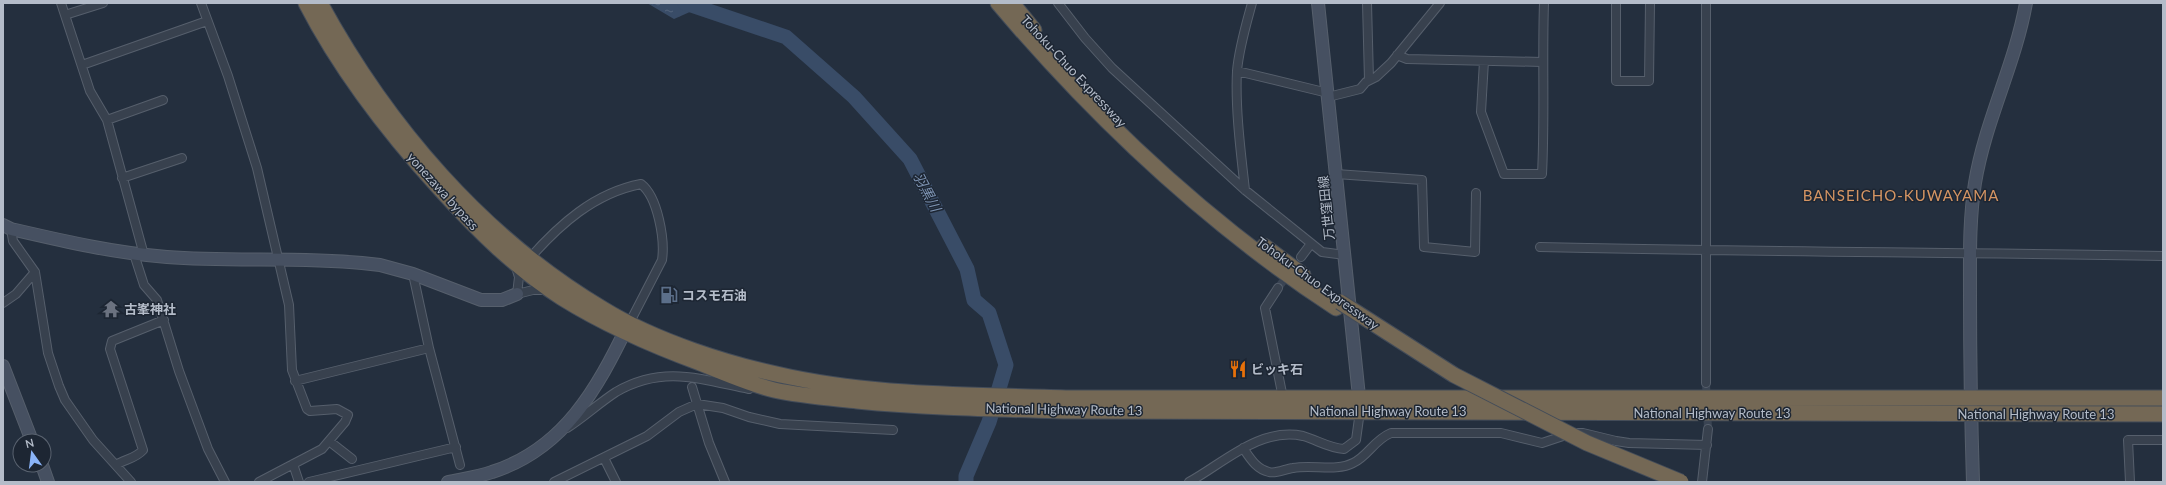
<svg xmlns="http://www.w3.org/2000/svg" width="2166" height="485" viewBox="0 0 2166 485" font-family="Lato,'Noto Sans JP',sans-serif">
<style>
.water{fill:url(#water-ripples)}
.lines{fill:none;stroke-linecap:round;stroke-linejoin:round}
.river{stroke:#394c67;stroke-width:15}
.street-tunnel{stroke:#3a4453;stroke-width:8;stroke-dasharray:8 4;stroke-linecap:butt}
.street-casing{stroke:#565f6c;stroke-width:10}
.secondary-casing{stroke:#565f6c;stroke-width:14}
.highway-casing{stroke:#434c59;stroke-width:17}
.street{stroke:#38414e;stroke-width:8}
.secondary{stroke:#465061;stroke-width:12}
.highway{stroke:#746855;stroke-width:15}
.highway-bridge-casing{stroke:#434c59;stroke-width:17;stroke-linecap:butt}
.highway-bridge{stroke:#746855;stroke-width:15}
.labels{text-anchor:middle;stroke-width:3;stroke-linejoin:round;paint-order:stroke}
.street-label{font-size:13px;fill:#b4bcc9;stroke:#1d2633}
.poi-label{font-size:13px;font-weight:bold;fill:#b4bcc9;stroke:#1d2633;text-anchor:start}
.water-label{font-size:14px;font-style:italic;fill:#7c92b1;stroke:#1d2633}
.quarter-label{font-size:15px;letter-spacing:1px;fill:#d59563;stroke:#1d2633}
</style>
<defs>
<pattern id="water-ripples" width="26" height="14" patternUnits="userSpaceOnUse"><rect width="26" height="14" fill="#394c67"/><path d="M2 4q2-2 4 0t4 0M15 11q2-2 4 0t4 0" fill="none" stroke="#53647b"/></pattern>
</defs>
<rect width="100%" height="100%" fill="#242f3e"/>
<path class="water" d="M647,3h63l-36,16z"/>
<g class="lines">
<path class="river" d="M685,3l101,34 68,60 56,62 57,110 7,31 15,13 17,52 -17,57 -23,54v6"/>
<path class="street-tunnel" d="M1278,288l23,-31
M1706,383l2,46"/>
<g class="street-casing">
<path id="street" d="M61,3l29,88 17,29 37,135
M201,3l27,73 29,92 32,137 3,65 15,39 3,2 27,-2 11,6 -3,7 -23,27 -63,33
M1058,3l27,35 27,30 133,122 77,62 23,3
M1367,3l2,77
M1616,3v78h33l1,-78
M1706,3v380
M65,15l38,-12
M1397,55l10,4 135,3
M1484,61l-3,51 23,62h38c3,-57 0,-114 2,-171
M82,65l125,-44
M1237,71l91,22
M1328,97l32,-8 6,-7 10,-5 15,-14 49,-60
M107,120l56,-20
M1336,174l86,6 2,67 51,5 1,-59
M122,178l60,-20
M1245,190c-4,-36 -10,-82 -8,-119 2,-23 9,-46 15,-68
M11,229l2,12 22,31 13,81 11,33 6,14 28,40 38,42
M1540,247c208,5 415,5 623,9
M134,254l10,31 13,15 22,71 29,78 17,33
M1301,257l9,-12
M529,259c30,-34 65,-66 112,-75 17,13 24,56 21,76l-32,62
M516,267l3,10 -2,17 16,-4h14
M413,274l16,74 31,117
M1278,288l-13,20 18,90
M3,303l13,-9 19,-22
M295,381l134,-33
M692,387l17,56 16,39
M567,428c17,-11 32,-25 49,-36 47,-27 84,-13 133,-3
M329,441l23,18
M1243,448c7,10 13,21 26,24 7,2 16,-3 24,-4 19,-4 43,4 60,-5 15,-7 21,-23 38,-30h110l41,10 30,-10h11l33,8 13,2 78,2
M604,458l12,24
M293,464l6,18
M116,465c9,-6 19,-6 27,-15l-33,-101 2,-8 52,-21
M309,482l147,-35
M554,482l93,-46 32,-24 18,-8 26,4 26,9 31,7 113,6
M1189,482c35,-19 70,-55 114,-46 14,4 26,12 41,13l12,-9 4,-29
M1702,482l6,-53
M2130,482l-2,-42h35"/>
</g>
<g class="secondary-casing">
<path id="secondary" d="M1318,3l42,403
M3,225l8,4c52,12 103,24 156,28 65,5 130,0 195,6l18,2 33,9 68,26h21l15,-6
M3,366l29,75
M42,465l6,17
M448,482c14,-3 30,-5 44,-10 72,-23 105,-83 136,-147
M1973,482c-2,-63 -3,-125 -3,-187 0,-38 -1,-75 5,-112 10,-62 40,-118 51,-180"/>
</g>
<g class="highway-casing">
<path id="highway" d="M306,3c35,68 84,131 135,187 37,41 75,78 121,108 45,28 89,47 138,65 24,10 49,21 74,27 27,6 55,8 83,11 70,7 141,8 212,10l1094,3
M320,3c67,123 162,234 283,306 52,32 127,56 187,68 92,19 186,18 280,21h1093
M998,3c99,117 210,221 338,305
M1012,3l22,27
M1264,246l39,29"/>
</g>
<use href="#street" class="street"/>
<use href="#secondary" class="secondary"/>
<use href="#highway" class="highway"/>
<g class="highway-bridge-casing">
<path id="highway-bridge" d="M1340,302l114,73 133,68 94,39"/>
</g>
<use href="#highway-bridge" class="highway-bridge"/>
</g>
<defs>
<g id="fuel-bare" transform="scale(1.38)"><path d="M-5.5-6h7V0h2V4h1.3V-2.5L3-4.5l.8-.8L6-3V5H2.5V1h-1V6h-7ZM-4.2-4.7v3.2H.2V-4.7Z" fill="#5c6f8a" stroke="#1d2633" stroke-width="2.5" paint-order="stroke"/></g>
<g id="temple-bare" transform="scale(1.38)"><path d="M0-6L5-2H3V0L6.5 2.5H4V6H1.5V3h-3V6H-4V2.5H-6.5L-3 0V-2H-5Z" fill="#6b7280" stroke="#1d2633" stroke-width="2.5" paint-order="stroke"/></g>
<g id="restaurant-bare" transform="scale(1.38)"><path d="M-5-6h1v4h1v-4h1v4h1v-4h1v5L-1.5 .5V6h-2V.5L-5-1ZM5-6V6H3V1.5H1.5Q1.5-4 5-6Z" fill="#e8710a" stroke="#1d2633" stroke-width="2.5" paint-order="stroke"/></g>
</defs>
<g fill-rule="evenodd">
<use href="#fuel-bare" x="669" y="295"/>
<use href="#temple-bare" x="111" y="309"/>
<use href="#restaurant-bare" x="1238" y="369"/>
</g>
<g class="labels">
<g class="street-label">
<text transform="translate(1074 71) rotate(47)" y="5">Tohoku-Chuo Expressway</text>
<text transform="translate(443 191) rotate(48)" y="5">yonezawa bypass</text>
<text transform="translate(1326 208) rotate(-96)" y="5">万世窪田線</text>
<text transform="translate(1318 283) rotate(36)" y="5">Tohoku-Chuo Expressway</text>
<text transform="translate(1064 409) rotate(1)" y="5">National Highway Route 13</text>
<text x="1388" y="416">National Highway Route 13</text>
<text x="1712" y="418">National Highway Route 13</text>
<text x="2036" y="419">National Highway Route 13</text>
</g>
<g class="poi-label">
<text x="682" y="300">コスモ石油</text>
<text x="124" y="314">古峯神社</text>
<text x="1251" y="374">ビッキ石</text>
</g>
<g class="water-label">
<text transform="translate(927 192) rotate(62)" y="5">羽黒川</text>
</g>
<g class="quarter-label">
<text x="1901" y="201">BANSEICHO-KUWAYAMA</text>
</g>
</g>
<rect width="2166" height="485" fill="none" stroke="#b4bcc9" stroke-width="8"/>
<g transform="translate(32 453) rotate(346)"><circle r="19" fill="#1d2633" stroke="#59626f"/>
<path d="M0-3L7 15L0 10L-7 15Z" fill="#8ab4f8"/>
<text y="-6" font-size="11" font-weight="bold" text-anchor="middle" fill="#b4bcc9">N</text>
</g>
</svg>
